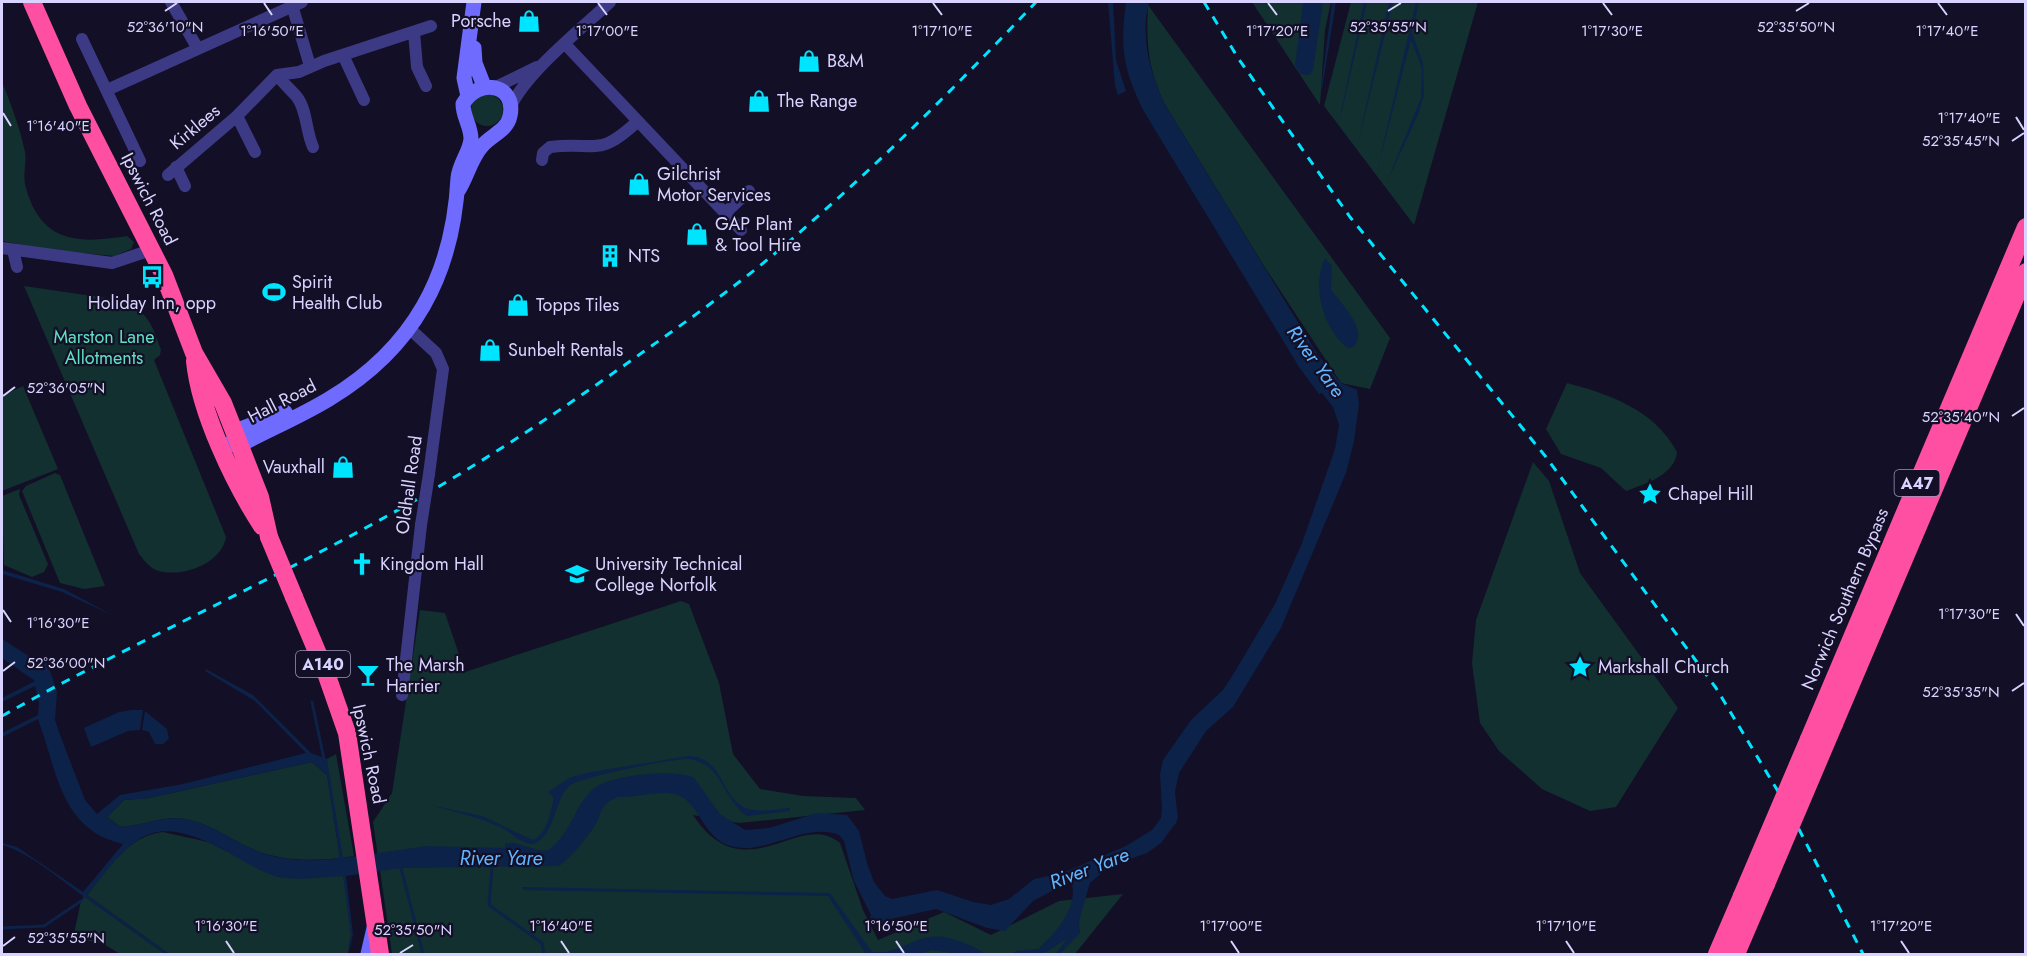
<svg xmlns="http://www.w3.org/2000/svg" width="2027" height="956" viewBox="0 0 2027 956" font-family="Jost,sans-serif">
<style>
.green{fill:#12302f}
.water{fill:#0c2248;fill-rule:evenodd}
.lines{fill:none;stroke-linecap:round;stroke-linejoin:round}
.stream{stroke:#0c2248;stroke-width:3}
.street{stroke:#3d3a85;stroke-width:12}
.secondary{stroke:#6f6bff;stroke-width:15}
.highway{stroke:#ff4fa3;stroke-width:18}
.rail{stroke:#00e5ff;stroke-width:3;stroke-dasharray:9 8;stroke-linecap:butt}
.street-bridge{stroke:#3d3a85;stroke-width:12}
.highway-bridge{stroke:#ff4fa3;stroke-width:18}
.ticks{fill:none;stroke:#d9d4ff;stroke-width:2}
.labels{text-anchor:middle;stroke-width:4.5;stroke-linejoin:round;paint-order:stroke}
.shield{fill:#130f26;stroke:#9e99be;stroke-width:1.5}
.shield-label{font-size:16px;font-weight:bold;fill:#d9d4ff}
.poi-label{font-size:18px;fill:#d9d4ff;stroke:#130f26;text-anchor:start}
.street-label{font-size:18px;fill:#d9d4ff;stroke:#130f26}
.park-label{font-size:18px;fill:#5fe0c0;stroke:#130f26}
.water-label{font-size:20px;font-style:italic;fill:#62b6ff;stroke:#130f26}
.ticks-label{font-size:15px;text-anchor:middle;fill:#d9d4ff;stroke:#130f26;stroke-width:4.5;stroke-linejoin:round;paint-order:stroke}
</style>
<rect width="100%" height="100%" fill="#130f26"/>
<path class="green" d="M1252,2h79l-6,28 -5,75z
M1351,2h127l-64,223 -90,-119z
M1148,5l242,333 -20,51 -29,-6 -77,-117 -100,-163c-16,-35 -18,-59 -16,-98z
M2,82c9,22 18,46 23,70 2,11 -3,24 1,36 15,55 53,56 101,48l7,6 -3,7 -17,7 -65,-6 -47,-9z
M471 110a16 16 0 1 1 32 0a16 16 0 1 1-32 0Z
M24,286l96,14c28,11 32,24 41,50l-1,5 -6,5 72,177c-4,27 -46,42 -70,33 -8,-4 -12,-10 -17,-16z
M1567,383c42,11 88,27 110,69 -2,23 -32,32 -51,39l-25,-23 -40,-14 -15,-25z
M23,386l35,83 -56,22v-95z
M1533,462l16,19 31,92 98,135 -62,99 -26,4 -48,-22 -43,-38 -19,-28 -8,-60 4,-43z
M55,473l5,2 45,111 -21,3 -24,-6 -38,-92 4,-5z
M20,489l-1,6 29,69 -4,8 -12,5 -28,-12 -2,-69z
M681,601l8,3 30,79 14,71 27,35 43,7 53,2 9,12 -126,13 -46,-8c53,79 106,-7 147,28l23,67 15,30 66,-28 47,23 68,-34 64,-7 -48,60h-683l-19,-132 19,-29 28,-183 25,3 20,59z
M336,754l18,102 -12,2 -15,-91v-8z
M312,762l15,13 13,83c-26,3 -58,3 -83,-7 -23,-9 -42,-25 -67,-31 -25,-6 -46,6 -69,7l-14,-10 17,-17 25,-2z
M163,832l45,10 70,35 66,-1 7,58 -3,20h-179l-82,-59c22,-27 40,-59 76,-63z
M85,897l80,57h-45l-18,-11 -29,-5 8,-37z"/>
<path class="water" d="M1108,2h5l3,58 10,31 -8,4 -3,-9z
M1126,2h23c-9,34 1,70 15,101l154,252 23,28 16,7 2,14 -5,37 -8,32 -65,155 -48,79 -27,24 -27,42 -4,19 3,26 -2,5 -15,20 -14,10 -37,13 -20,17 -11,38 1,12 -20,21h-5l13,-16 -25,16h-31l4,-3 22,-2c17,-15 42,-43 33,-68l-38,20 -28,30 -18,-3 -51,-19 -45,10 -9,8 -9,-3 -3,-6 1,-3 -17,-34 -10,-40 -5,-6c-34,-13 -70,19 -105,12 -31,-6 -33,-43 -56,-52 -17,-6 -41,3 -60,2 -21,8 -15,19 -26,33 -9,12 -21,27 -33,36l-158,2 -55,8 7,58 -4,20 2,-20 -8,-58c-20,1 -43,5 -64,1 -18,-4 -37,-17 -53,-26 -77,-41 -92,-14 -139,44l82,59h-4l-80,-57 -4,4 2,-5c-25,-18 -51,-42 -81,-51v-2l15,4 66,45 40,-48c-63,-14 -66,-74 -85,-125l-36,18v-4l36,-18 1,-11 -4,-18 -33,16v-4l33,-17 -33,-23v-19l41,26 4,-3 10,30 -2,28 4,12 26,68 12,14 23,-19 63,-11 123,-31 -51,-52 -50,-30 1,-2 47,26 58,58 16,6 16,99 84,-12 78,2v-5h9l28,8 7,-1c23,-19 26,-45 43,-60 15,-15 84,-22 102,-12l26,36 25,16 24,-2 48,-15 30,2 12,16 8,32 7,19 11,14 7,3 45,-9 36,12 18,3 18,-6 25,-20 28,-6 64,-27 26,-16 9,-12 1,-9 -2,-35 3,-14 28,-40 32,-30 11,-17 41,-69 27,-61 33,-94 4,-24 -6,-18 -11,-14 -3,1 -20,-27 -156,-257c-20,-42 -23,-61 -17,-108zM312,762l15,13 13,83c-26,4 -59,3 -83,-7 -23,-9 -42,-25 -67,-31 -25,-6 -46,6 -69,7l-14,-10 17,-17 25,-2z
M1303,2h20l-10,68 -4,5 -9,-1 -5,-9z
M1332,2h4l-14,87 -1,-1z
M1364,2h3l-27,117v-2z
M1389,2h4l-36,145z
M1416,2h3l-7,31 11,30 1,32 -6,20 -32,69 35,-86 1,-30 -11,-28 -34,131z
M1325,258l7,8 -1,24c10,13 40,43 21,58h-5c-24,-21 -36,-61 -22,-90z
M2,570l62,19 50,27 -52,-24 -60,-18z
M132,710h11l-3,20 -12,1 -37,16 -7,-19 35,-16z
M145,711l22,18 2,10 -6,5h-8l-6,-12 -7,-2z
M688,756c36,2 31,36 54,50 13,8 34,3 48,2v3l-43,5c-19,-13 -26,-41 -40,-50 -5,-3 -11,-6 -17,-7 -15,-1 -111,18 -121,27 -16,16 -12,46 -35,58 -14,0 -20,-10 -32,-16 -22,-11 -48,-16 -72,-23l52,11 51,24c15,-7 17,-27 21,-42l-6,-6 21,-14 17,-5z
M522,887l308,6 42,59c37,4 44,-29 92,-9 7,3 15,5 20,11h-26l-26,-4 -11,4h-55l-38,-58 -305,-6z"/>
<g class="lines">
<path class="stream" d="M312,702l12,57
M401,868l22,86
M492,868l-3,37 53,38 2,11
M2,928l42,-2 37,-25"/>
<path class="street" d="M171,2l27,47
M292,5l18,61
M414,32l3,35 9,19
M82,39l58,122
M565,44l176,186
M343,55l21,45
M277,75c6,8 14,15 20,22 10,13 9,35 16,50
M496,87l41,-20
M107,90l195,-88
M511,106c16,-34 70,-77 99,-104
M237,116l18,36
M542,160l1,-7 7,-6c47,-6 47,12 88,-26
M176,167l9,19
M168,175l69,-59 40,-41 22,-3 25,-11 107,-35
M725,213l24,-22
M2,248l110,15 39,-13
M13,250l4,17
M410,329l26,24 7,16 -14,105
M402,695l19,-170"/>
<path class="secondary" d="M474,48l1,15 9,23
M468,96l-4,-18 10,-76
M235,431l50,-19
M228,444l12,1c30,-16 61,-29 89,-46 85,-51 124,-124 129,-221 1,-14 12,-26 13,-39 0,-13 -8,-22 -8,-35 15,-27 54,-20 47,12 -3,15 -19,19 -28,30 -11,12 -15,31 -24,45
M368,954l6,-26"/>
<path class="highway" d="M32,2l46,104 86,169 30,78 29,50 37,94 9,40
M195,361c5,51 39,122 67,165
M294,597l32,76 21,60 33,221
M1834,724l192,-452
M1809,739l217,-512
M1717,954l25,-58
M1736,954l30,-70"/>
<path class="rail" d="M1204,2l34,56 112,159 196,240 170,231 72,120 75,146
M2,716c151,-85 312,-153 461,-244 61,-37 121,-78 180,-120 57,-40 114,-81 166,-128 80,-70 154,-145 227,-222"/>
<path class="street-bridge" d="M421,525l8,-51"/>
<path class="highway-bridge" d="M269,537l25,60
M1766,884l68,-160
M1742,896l67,-157"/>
</g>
<path class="ticks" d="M264,3l8,12M598,3l9,12M933,3l9,12M1268,3l9,12M1603,3l9,12M1938,3l9,12M165,11l12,-8M1388,11l13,-8M1796,11l13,-8M3,113l8,13M2016,117l8,13M2012,141l12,-8M3,396l12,-9M2012,416l12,-8M3,610l8,12M2016,614l8,12M3,671l12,-9M2012,691l12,-8M226,941l8,12M561,941l8,12M896,941l8,12M1231,941l8,12M1566,941l8,12M1901,941l8,12M3,946l12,-9M400,953l13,-8"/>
<defs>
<g id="shop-bare" transform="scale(1.8)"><path d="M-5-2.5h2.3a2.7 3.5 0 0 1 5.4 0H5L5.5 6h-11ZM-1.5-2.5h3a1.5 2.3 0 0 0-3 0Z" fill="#00e5ff" stroke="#130f26" stroke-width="2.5" paint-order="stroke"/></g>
<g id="building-bare" transform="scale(1.8)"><path d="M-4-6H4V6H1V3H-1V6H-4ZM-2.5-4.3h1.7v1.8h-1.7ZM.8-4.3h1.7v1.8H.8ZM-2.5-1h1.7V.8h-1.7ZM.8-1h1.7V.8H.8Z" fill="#00e5ff" stroke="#130f26" stroke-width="2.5" paint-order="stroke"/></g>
<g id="bus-bare" transform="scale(1.8)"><path d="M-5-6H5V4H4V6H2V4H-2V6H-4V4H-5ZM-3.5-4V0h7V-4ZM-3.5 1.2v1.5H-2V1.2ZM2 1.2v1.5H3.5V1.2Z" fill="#00e5ff" stroke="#130f26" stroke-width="2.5" paint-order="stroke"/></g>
<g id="stadium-bare" transform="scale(1.8)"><path d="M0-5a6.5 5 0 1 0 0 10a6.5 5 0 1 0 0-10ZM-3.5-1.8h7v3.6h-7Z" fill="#00e5ff" stroke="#130f26" stroke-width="2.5" paint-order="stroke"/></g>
<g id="sight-bare" transform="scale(1.8)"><path d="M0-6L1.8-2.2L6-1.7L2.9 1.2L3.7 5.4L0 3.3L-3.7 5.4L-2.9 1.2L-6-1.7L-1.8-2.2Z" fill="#00e5ff" stroke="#130f26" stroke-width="2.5" paint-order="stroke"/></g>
<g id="church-bare" transform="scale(1.8)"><path d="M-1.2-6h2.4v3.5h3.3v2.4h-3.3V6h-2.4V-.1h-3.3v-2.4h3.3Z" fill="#00e5ff" stroke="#130f26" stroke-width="2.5" paint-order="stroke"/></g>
<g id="school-bare" transform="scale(1.8)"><path d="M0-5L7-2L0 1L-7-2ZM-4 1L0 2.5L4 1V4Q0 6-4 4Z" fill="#00e5ff" stroke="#130f26" stroke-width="2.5" paint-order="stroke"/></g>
<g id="bar-bare" transform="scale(1.8)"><path d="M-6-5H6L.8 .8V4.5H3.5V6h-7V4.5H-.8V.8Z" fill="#00e5ff" stroke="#130f26" stroke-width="2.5" paint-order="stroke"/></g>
</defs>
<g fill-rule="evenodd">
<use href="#shop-bare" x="529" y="21"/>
<use href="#shop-bare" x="809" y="61"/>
<use href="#shop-bare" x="759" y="101"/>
<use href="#shop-bare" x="639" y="184"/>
<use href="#shop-bare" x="697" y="234"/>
<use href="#building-bare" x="610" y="256"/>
<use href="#bus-bare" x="152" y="277"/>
<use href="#stadium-bare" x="274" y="292"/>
<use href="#shop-bare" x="518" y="305"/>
<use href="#shop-bare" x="490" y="350"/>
<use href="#shop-bare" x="343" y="467"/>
<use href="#sight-bare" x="1650" y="494"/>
<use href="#church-bare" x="362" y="564"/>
<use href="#school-bare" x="577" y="574"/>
<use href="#sight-bare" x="1580" y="667"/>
<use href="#bar-bare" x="368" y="675"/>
</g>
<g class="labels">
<g class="shield">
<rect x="1894.5" y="470" width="45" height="26" rx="4.5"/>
<rect x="296" y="651" width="54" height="26" rx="4.5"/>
</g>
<g class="shield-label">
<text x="1917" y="489">A47</text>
<text x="323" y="670">A140</text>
</g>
<g class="poi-label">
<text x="511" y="27" text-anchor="end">Porsche</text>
<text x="827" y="67">B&amp;M</text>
<text x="777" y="107">The Range</text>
<text x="657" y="180">Gilchrist<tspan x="657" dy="21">Motor Services</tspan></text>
<text x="715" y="230">GAP Plant<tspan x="715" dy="21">&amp; Tool Hire</tspan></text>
<text x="628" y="262">NTS</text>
<text x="292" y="288">Spirit<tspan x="292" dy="21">Health Club</tspan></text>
<text x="152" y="309" text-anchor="middle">Holiday Inn, opp</text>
<text x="536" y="311">Topps Tiles</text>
<text x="508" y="356">Sunbelt Rentals</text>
<text x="325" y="473" text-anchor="end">Vauxhall</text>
<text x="1668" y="500">Chapel Hill</text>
<text x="380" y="570">Kingdom Hall</text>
<text x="595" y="570">University Technical<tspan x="595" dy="21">College Norfolk</tspan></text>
<text x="386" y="671">The Marsh<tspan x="386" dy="21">Harrier</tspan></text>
<text x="1598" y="673">Markshall Church</text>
</g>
<g class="street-label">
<text transform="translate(195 127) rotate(-40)" y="6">Kirklees</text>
<text transform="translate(149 199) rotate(63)" y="6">Ipswich Road</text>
<text transform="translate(282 401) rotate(-27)" y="6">Hall Road</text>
<text transform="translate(409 485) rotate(-82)" y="6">Oldhall Road</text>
<text transform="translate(1845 599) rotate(-67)" y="6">Norwich Southern Bypass</text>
<text transform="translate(369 754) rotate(78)" y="6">Ipswich Road</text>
</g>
<g class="park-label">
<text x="104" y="343">Marston Lane<tspan x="104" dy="21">Allotments</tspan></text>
</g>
<g class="water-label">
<text transform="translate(1316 361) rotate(54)" y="7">River Yare</text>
<text x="501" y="865">River Yare</text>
<text transform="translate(1089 868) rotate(-21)" y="7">River Yare</text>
</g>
</g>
<g class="ticks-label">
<text x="165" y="32">52°36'10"N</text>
<text x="1388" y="32">52°35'55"N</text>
<text x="1796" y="32">52°35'50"N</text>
<text x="272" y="36">1°16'50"E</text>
<text x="607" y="36">1°17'00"E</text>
<text x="942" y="36">1°17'10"E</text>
<text x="1277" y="36">1°17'20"E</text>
<text x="1612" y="36">1°17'30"E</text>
<text x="1947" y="36">1°17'40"E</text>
<text x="1969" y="123">1°17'40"E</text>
<text x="58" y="131">1°16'40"E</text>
<text x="1961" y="146">52°35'45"N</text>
<text x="66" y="393">52°36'05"N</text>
<text x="1961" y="422">52°35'40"N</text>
<text x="1969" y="619">1°17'30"E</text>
<text x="58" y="628">1°16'30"E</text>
<text x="66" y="668">52°36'00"N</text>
<text x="1961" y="697">52°35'35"N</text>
<text x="226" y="931">1°16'30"E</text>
<text x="561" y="931">1°16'40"E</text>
<text x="896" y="931">1°16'50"E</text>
<text x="1231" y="931">1°17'00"E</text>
<text x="1566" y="931">1°17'10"E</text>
<text x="1901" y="931">1°17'20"E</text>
<text x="413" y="935">52°35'50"N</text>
<text x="66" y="943">52°35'55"N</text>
</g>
<rect width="2027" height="956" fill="none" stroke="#d9d4ff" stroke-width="6"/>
</svg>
